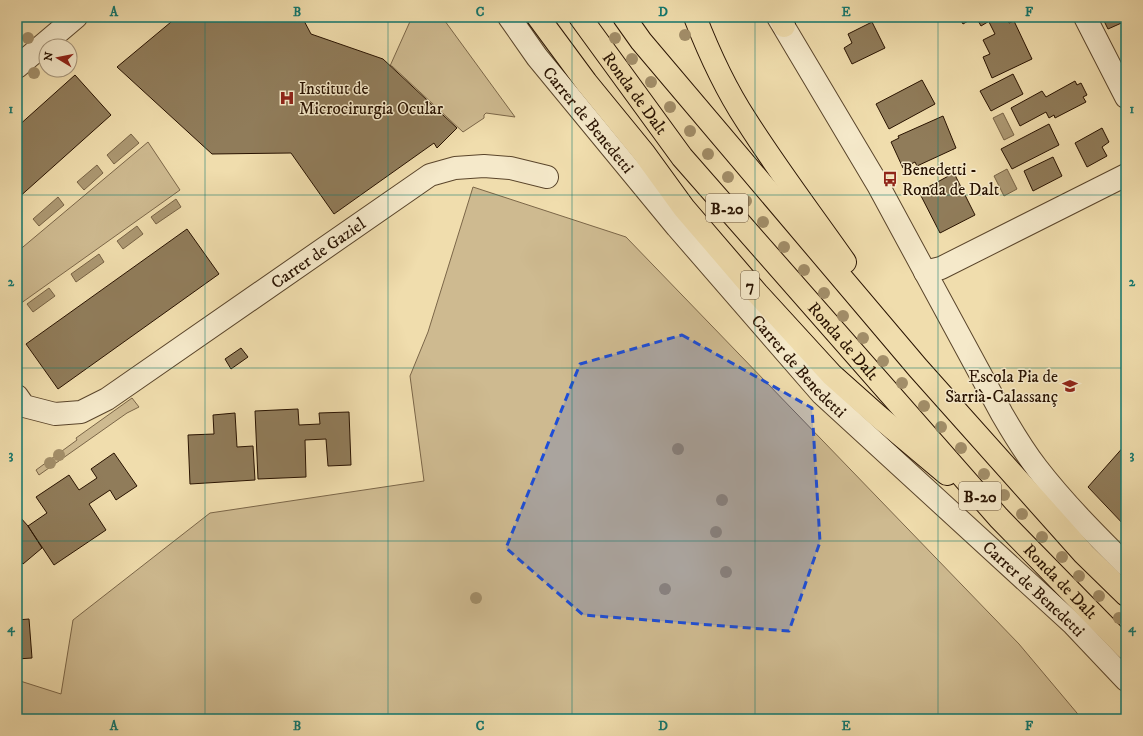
<svg xmlns="http://www.w3.org/2000/svg" width="1143" height="736" viewBox="0 0 1143 736" font-family="'IM FELL DW Pica',serif">
<style>
.green{fill:#ceba90;stroke:#7b6648}
.water{fill:#ac9872;stroke:#776244}
.building{fill:#907c5a;stroke:#281200}
.lines{fill:none;stroke-linecap:round;stroke-linejoin:round}
.minor-casing{stroke:#5a452b;stroke-width:24}
.highway-casing{stroke:#281200;stroke-width:24}
.minor{stroke:#f5e9ca;stroke-width:22}
.highway{stroke:#f0ddad;stroke-width:22}
.tree{fill:#a28e69}
.marked{fill:#1d4ed8;fill-opacity:0.2;stroke:#1d4ed8;stroke-width:3;stroke-dasharray:8 5;stroke-linejoin:round}
.grid{fill:none;stroke:#0f766e;stroke-width:1;stroke-opacity:0.55}
.labels{text-anchor:middle;stroke-width:3;stroke-linejoin:round;paint-order:stroke}
.shield{fill:#f5e9ca;stroke:#66523d;stroke-width:1}
.shield-label{font-size:16px;font-weight:bold;fill:#281200}
.poi-label{font-size:17px;fill:#281200;stroke:#f5e9ca;text-anchor:start}
.street-label{font-size:17px;fill:#281200;stroke:#f5e9ca}
.neatline{fill:none;stroke:#0f766e;stroke-width:1.5}
.grid-label{font-size:13px;text-anchor:middle;font-weight:bold;fill:#0f766e}
</style>
<rect width="100%" height="100%" fill="#f0ddad"/>
<filter id="stains"><feTurbulence type="fractalNoise" baseFrequency=".005" numOctaves="4"/><feColorMatrix values="0 0 0 0 .2 0 0 0 0 .09 0 0 0 0 .02 0 0 0 .5 -.17"/></filter>
<radialGradient id="worn" r=".72"><stop offset=".6" stop-color="#630" stop-opacity="0"/><stop offset="1" stop-color="#630" stop-opacity=".3"/></radialGradient>
<path class="green" d="M412,17h30l73,100 -29,-4 -2,2v3l-21,14 -71,-66h-2z
M148,142l32,48 -163,116v-54z
M473,187l153,50 393,407 63,75h-1065v-39l44,14 12,-74 137,-107 214,-32 -14,-105 18,-44z
M132,398l7,9 -12,6 -88,62 -3,-5 41,-30 -1,-2z"/>
<path class="water" d="M1003,113l11,22 -10,5 -11,-22z
M131,134l8,9 -25,21 -7,-9z
M97,165l6,8 -19,17 -7,-8z
M1007,169l10,20 -13,7 -10,-20z
M58,197l6,8 -25,21 -6,-7z
M176,199l5,8 -25,17 -5,-7z
M137,226l6,8 -20,15 -6,-8z
M99,254l5,8 -28,20 -5,-8z
M49,288l6,8 -22,16 -6,-8z"/>
<path class="building" d="M177,17h125l9,17 72,25 74,69 -20,20 -3,-5 -100,71 -43,-61 -79,1 -95,-87z
M959,17h16l-12,7z
M976,17h14l1,3 -10,6z
M999,17h7l3,6 5,-2 18,38 -40,19 -9,-21 7,-3 -7,-14 12,-6 -6,-12z
M1102,17h24v4l-18,8z
M872,22l13,26 -33,16 -8,-16 8,-5 -4,-9z
M1013,74l10,20 -32,17 -11,-20z
M75,75l36,40 -94,84v-72z
M922,80l13,24 -46,25 -13,-25z
M1075,81l2,4 4,-2 6,12 -4,2 3,5 -31,16 -1,-3 -5,3 -3,-6 -26,14 -9,-18 31,-17 4,6z
M943,116l13,32 -39,18 -2,-4 -12,6 -12,-26 8,-4 -1,-2z
M1049,124l10,21 -47,24 -11,-20z
M1102,128l7,14 -7,5 5,9 -20,11 -12,-24z
M1053,157l9,19 -29,15 -9,-20z
M954,173l21,42 -35,18 -21,-41z
M187,229l32,45 -161,115 -32,-45z
M241,348l7,9 -17,12 -6,-10z
M298,409l1,16 21,-1 -1,-11 30,-1 2,53 -23,1 -2,-27 -21,1 1,37 -48,2 -3,-68z
M235,413l2,34 16,-1 2,34 -65,4 -2,-49 26,-1 -1,-19z
M1126,444v83l-38,-40z
M114,453l23,33 -21,14 -6,-10 -21,14 17,26 -52,35 -26,-39 19,-13 -11,-16 33,-22 10,15 18,-12 -6,-9z
M20,517l8,9 14,22 -19,16 -6,-8v-37z
M29,619l3,39 -15,1v-39z"/>
<g class="lines">
<g class="minor-casing">
<g id="minor">
<path id="s1" d="M509,17l28,40 140,170 145,167 251,230 53,56"/>
<path d="M778,17l100,168 124,229c11,19 22,37 35,54 27,35 58,66 89,97"/>
<path d="M1085,17l41,80"/>
<path d="M17,67l59,-50"/>
<path d="M925,272l16,-4 185,-93"/>
<path id="s2" d="M17,396l7,10 31,8 26,-2 26,-13 323,-224 25,-7 29,-2 26,2 37,9"/>
</g>
</g>
<g class="highway-casing">
<g id="highway">
<path d="M538,17l48,65 58,71 40,55 73,85 75,82 46,41 69,58"/>
<path id="s3" d="M580,17l102,140 317,361 127,130"/>
<path d="M624,17l17,24 277,327 166,186 42,41"/>
<path d="M695,17c14,36 30,71 51,103 31,49 66,95 99,142"/>
<path d="M780,17l4,9"/>
</g>
</g>
<use href="#minor" class="minor"/>
<use href="#highway" class="highway"/>
</g>
<g class="tree">
<circle cx="685" cy="35" r="6"/>
<circle cx="28" cy="38" r="6"/>
<circle cx="615" cy="38" r="6"/>
<circle cx="632" cy="59" r="6"/>
<circle cx="34" cy="73" r="6"/>
<circle cx="651" cy="82" r="6"/>
<circle cx="670" cy="107" r="6"/>
<circle cx="690" cy="131" r="6"/>
<circle cx="708" cy="154" r="6"/>
<circle cx="728" cy="177" r="6"/>
<circle cx="746" cy="201" r="6"/>
<circle cx="763" cy="222" r="6"/>
<circle cx="784" cy="247" r="6"/>
<circle cx="804" cy="270" r="6"/>
<circle cx="824" cy="293" r="6"/>
<circle cx="843" cy="316" r="6"/>
<circle cx="863" cy="338" r="6"/>
<circle cx="883" cy="361" r="6"/>
<circle cx="902" cy="383" r="6"/>
<circle cx="924" cy="406" r="6"/>
<circle cx="941" cy="427" r="6"/>
<circle cx="961" cy="448" r="6"/>
<circle cx="678" cy="449" r="6"/>
<circle cx="59" cy="455" r="6"/>
<circle cx="50" cy="463" r="6"/>
<circle cx="984" cy="474" r="6"/>
<circle cx="1004" cy="495" r="6"/>
<circle cx="722" cy="500" r="6"/>
<circle cx="1022" cy="514" r="6"/>
<circle cx="716" cy="532" r="6"/>
<circle cx="1042" cy="537" r="6"/>
<circle cx="1062" cy="557" r="6"/>
<circle cx="726" cy="572" r="6"/>
<circle cx="1079" cy="576" r="6"/>
<circle cx="665" cy="589" r="6"/>
<circle cx="1099" cy="596" r="6"/>
<circle cx="476" cy="598" r="6"/>
<circle cx="1119" cy="618" r="6"/>
</g>
<path class="marked" d="M682,335l130,73 8,134 -31,89 -206,-16 -77,-67 74,-184z"/>
<path class="grid" d="M205,17v702M388,17v702M572,17v702M755,17v702M938,17v702M17,195h1109M17,368h1109M17,541h1109"/>
<defs>
<g id="hospital-bare" transform="scale(1.2)"><path d="M-5-5h3v3.5h4V-5h3V5h-3V1.5h-4V5h-3Z" fill="#8f2418" stroke="#f5e9ca" stroke-width="2.5" paint-order="stroke"/></g>
<g id="bus-bare" transform="scale(1.2)"><path d="M-5-6H5V4H4V6H2V4H-2V6H-4V4H-5ZM-3.5-4V0h7V-4ZM-3.5 1.2v1.5H-2V1.2ZM2 1.2v1.5H3.5V1.2Z" fill="#8f2418" stroke="#f5e9ca" stroke-width="2.5" paint-order="stroke"/></g>
<g id="school-bare" transform="scale(1.2)"><path d="M0-5L7-2L0 1L-7-2ZM-4 1L0 2.5L4 1V4Q0 6-4 4Z" fill="#8f2418" stroke="#f5e9ca" stroke-width="2.5" paint-order="stroke"/></g>
</defs>
<g fill-rule="evenodd">
<use href="#hospital-bare" x="287" y="98"/>
<use href="#bus-bare" x="890" y="179"/>
<use href="#school-bare" x="1070" y="386"/>
</g>
<g class="labels">
<g class="shield">
<rect x="706" y="194" width="42" height="28" rx="3"/>
<rect x="741" y="271" width="18" height="28" rx="3"/>
<rect x="959" y="482" width="42" height="28" rx="3"/>
</g>
<g class="shield-label">
<text x="727" y="214">B-20</text>
<text x="750" y="291">7</text>
<text x="980" y="502">B-20</text>
</g>
<g class="poi-label">
<text x="299" y="94">Institut de<tspan x="299" dy="20">Microcirurgia Ocular</tspan></text>
<text x="902" y="175">Benedetti -<tspan x="902" dy="20">Ronda de Dalt</tspan></text>
<text x="1058" y="382" text-anchor="end">Escola Pia de<tspan x="1058" dy="20">Sarrià-Calassanç</tspan></text>
</g>
<g class="street-label">
<text dy="6" stroke="none"><textPath href="#s3" startOffset="94">Ronda de Dalt</textPath></text>
<text dy="6" stroke="none"><textPath href="#s1" startOffset="130">Carrer de Benedetti</textPath></text>
<text dy="6" stroke="none"><textPath href="#s2" startOffset="356">Carrer de Gaziel</textPath></text>
<text dy="6" stroke="none"><textPath href="#s3" startOffset="418">Ronda de Dalt</textPath></text>
<text dy="6" stroke="none"><textPath href="#s1" startOffset="454">Carrer de Benedetti</textPath></text>
<text dy="6" stroke="none"><textPath href="#s3" startOffset="742">Ronda de Dalt</textPath></text>
<text dy="6" stroke="none"><textPath href="#s1" startOffset="778">Carrer de Benedetti</textPath></text>
</g>
</g>
<rect width="1143" height="736" fill="none" stroke="#f0ddad" stroke-width="44"/>
<g transform="translate(58 58) rotate(280)"><circle r="19" fill="#f5e9ca" stroke="#a39379"/>
<path d="M0-3L7 15L0 10L-7 15Z" fill="#8f2418"/>
<text y="-6" font-size="11" font-weight="bold" text-anchor="middle" fill="#281200">N</text>
</g>
<rect x="22" y="22" width="1099" height="692" class="neatline"/>
<g class="grid-label">
<text x="114" y="16">A</text>
<text x="297" y="16">B</text>
<text x="480" y="16">C</text>
<text x="663" y="16">D</text>
<text x="846" y="16">E</text>
<text x="1029" y="16">F</text>
<text x="11" y="113">1</text>
<text x="1132" y="113">1</text>
<text x="11" y="286">2</text>
<text x="1132" y="286">2</text>
<text x="11" y="459">3</text>
<text x="1132" y="459">3</text>
<text x="11" y="632">4</text>
<text x="1132" y="632">4</text>
<text x="114" y="730">A</text>
<text x="297" y="730">B</text>
<text x="480" y="730">C</text>
<text x="663" y="730">D</text>
<text x="846" y="730">E</text>
<text x="1029" y="730">F</text>
</g>
<rect width="100%" height="100%" filter="url(#stains)"/>
<rect width="100%" height="100%" fill="url(#worn)"/>
</svg>
